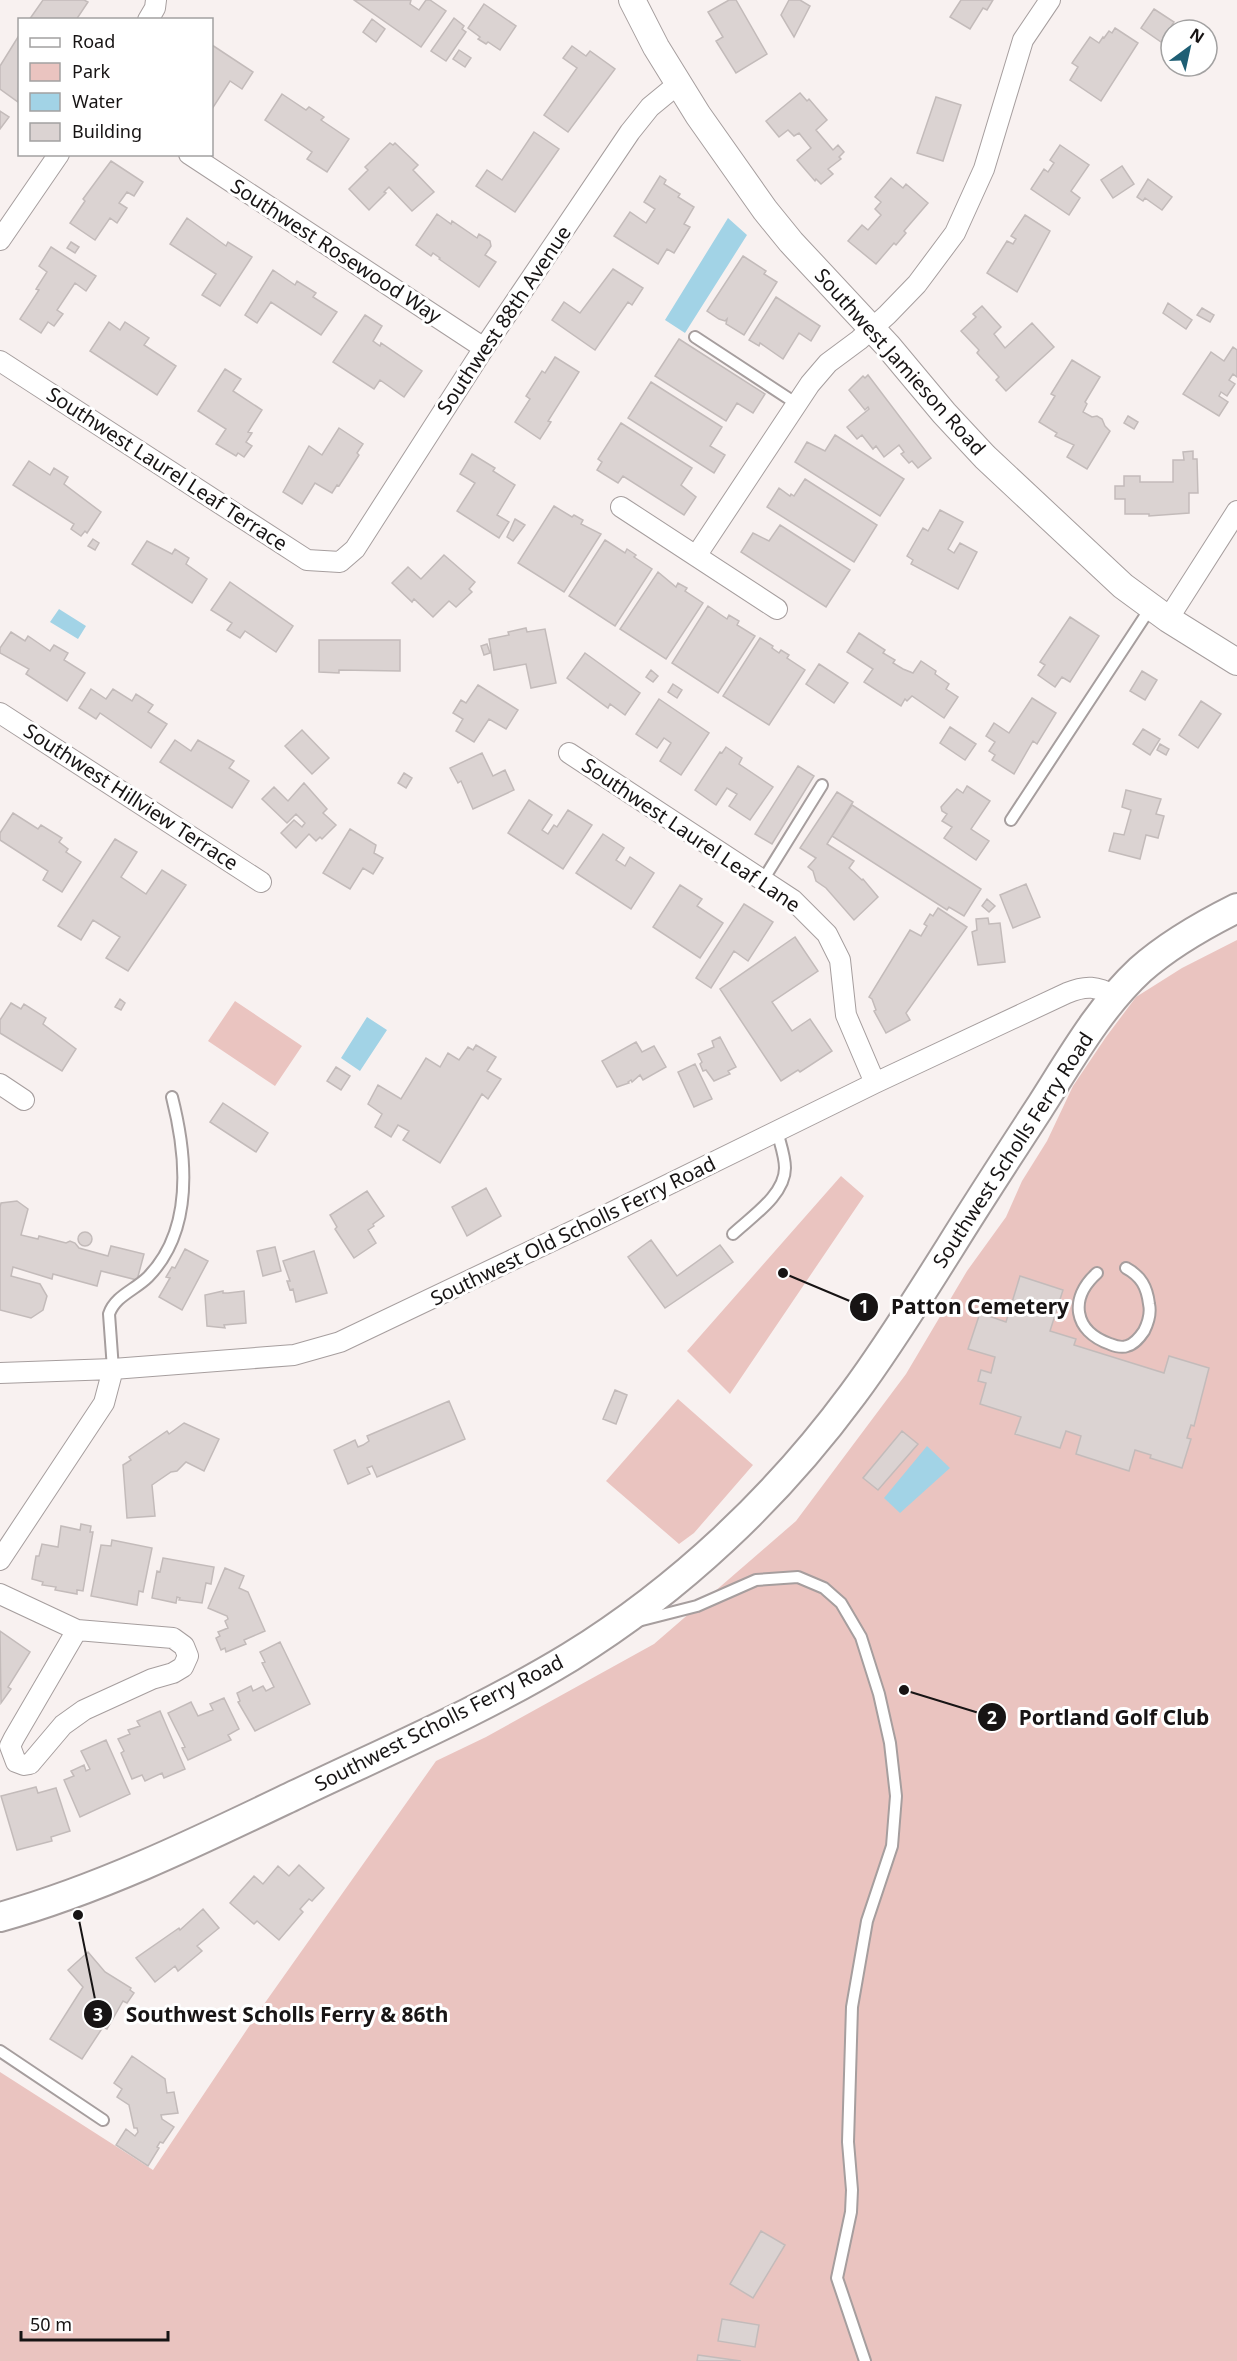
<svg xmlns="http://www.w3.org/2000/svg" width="1237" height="2361" viewBox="0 0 1237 2361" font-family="'Noto Sans',sans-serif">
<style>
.green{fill:#eac4c0}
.water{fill:#a2d3e6}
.building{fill:#dbd3d2;stroke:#c3bbba;stroke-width:1.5}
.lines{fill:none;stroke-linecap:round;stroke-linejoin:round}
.service-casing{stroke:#a69e9e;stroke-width:14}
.minor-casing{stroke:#a69e9e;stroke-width:22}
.tertiary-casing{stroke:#a69e9e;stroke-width:28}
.secondary-casing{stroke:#a69e9e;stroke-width:32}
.service{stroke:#fff;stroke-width:10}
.minor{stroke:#fff;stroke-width:20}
.tertiary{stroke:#fff;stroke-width:26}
.secondary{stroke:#fff;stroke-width:28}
.labels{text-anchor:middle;stroke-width:6;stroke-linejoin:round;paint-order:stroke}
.street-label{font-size:20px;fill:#171414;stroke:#fff}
.leader{fill:none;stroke:#171414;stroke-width:2}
.callout-dot{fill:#171414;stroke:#fff;stroke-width:2}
.mark-label{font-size:18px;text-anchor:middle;font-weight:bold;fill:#fff}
.callout-label{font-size:21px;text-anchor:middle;font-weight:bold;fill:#171414;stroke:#fff;stroke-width:6;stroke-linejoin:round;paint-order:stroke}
</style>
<rect width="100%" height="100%" fill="#f8f1f0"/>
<path class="green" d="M1237,940v1421h-1237v-289l153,98 109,-163 174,-246 50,-24 168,-93 142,-123 110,-147 61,-103 39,-54 16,-36 25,-40 26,-55 33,-49 30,-40 46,-29z
M235,1001l67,45 -27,40 -67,-45z
M841,1176l23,20 -134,198 -43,-43z
M678,1399l75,66 -59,68 -15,11 -73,-63z"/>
<path class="water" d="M728,218l19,17 -62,98 -20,-13z
M59,609l27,17 -8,13 -28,-17z
M367,1017l20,13 -27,41 -19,-13z
M927,1446l23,22 -50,45 -16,-15z"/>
<path class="building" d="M43,0h41l4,2 -12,18h-47z
M354,0h57l-1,4 9,6 7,-10h4l16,11 -25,36z
M729,0h7l31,54 -31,19 -20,-32 7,-4 -15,-25z
M789,0h11l10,6 -16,31 -13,-22z
M961,0h32l-6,10 -4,-2 -13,21 -20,-12z
M484,4l32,22 -16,24 -12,-8 -2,2 -8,-5 2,-2 -12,-9z
M1154,9l20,13 -13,20 -20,-14z
M454,18l10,8 -2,3 4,3 -20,29 -15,-10z
M372,19l13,10 -9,13 -13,-10z
M1115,28l23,15 -37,58 -31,-21 8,-13 -6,-4 18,-26 9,6 4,-6 1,1 5,-7 3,2z
M18,37l2,1 -2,64 -18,-13v-23z
M212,45l41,27 -11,17 -12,-8 -18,28z
M572,46l14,10 4,-5 25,18 -47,63 -24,-17 33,-47 -14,-10z
M459,50l12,8 -6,9 -12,-8z
M800,93l7,8 2,-2 18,21 -11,10 17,20 5,-5 6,7 -5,5 2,2 -13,10 5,5 -12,10 -5,-5 -1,2 -18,-21 14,-12 -12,-15 -5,3 -6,-6 -9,7 -13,-16z
M282,94l24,16 3,-3 15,10 -3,3 28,19 -22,33 -20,-13 5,-7 -47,-32z
M936,97l25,8 -18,56 -26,-8z
M0,111l9,6 -9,12z
M534,132l25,17 -44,63 -39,-26 11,-16 15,10z
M390,143l3,2 2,-2 23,22 -5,5 21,22 -22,19 -23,-24 -5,5 2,1 -17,17 -20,-21 19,-19 -3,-3z
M1060,145l29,20 -18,26 9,7 -11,17 -38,-26 13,-20 4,3 6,-9 -4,-3z
M111,161l32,21 -9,14 -7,-4 -8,11 8,5 -10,15 -7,-5 -15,22 -25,-17 15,-22 -2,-2z
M1122,166l12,18 -21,14 -12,-18z
M660,176l6,4 -2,4 16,10 -2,3 16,10 -10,17 6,3 -16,26 -7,-4 -9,15 -44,-28 16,-24 16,11 9,-14 -11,-7z
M891,178l12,10 3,-4 22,19 -24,28 2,2 -10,12 -2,-2 -18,21 -28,-23 14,-16 6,5 13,-15 -6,-6 6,-7 -6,-5z
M1148,179l24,18 -10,13 -17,-12 -2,3 -6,-4z
M437,214l14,10 1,-3 25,17 2,-4 11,7 1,5 -6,9 11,7 -17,25 -40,-28 1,-1 -7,-5 -2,3 -15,-11z
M1025,215l25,16 -33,61 -30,-19 20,-32 6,3 3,-5 -5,-3z
M187,218l39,28 2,-4 24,15 -32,49 -18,-11 14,-21 -46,-30z
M71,242l8,5 -4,6 -8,-5z
M51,247l45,29 -10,15 -11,-8 -18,27 6,4 -9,12 -6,-4 -7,11 -21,-14 19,-29 -3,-1 11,-17 -8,-6z
M743,256l23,15 -2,3 13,8 -33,53 -18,-11 1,-5 -2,2 -6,-2 -12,-8z
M613,269l30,19 -11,17 -4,-3 -33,48 -43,-30 12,-18 16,11z
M273,270l22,15 2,-4 19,12 -3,4 24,15 -16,23 -50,-33 -14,21 -12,-8z
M776,297l44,29 -9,15 -12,-8 -16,26 -23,-16 -1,3 -10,-6z
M1168,303l24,17 -6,9 -23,-16z
M982,306l19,21 -7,7 11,14 27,-25 22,24 -48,44 -10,-11 3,-3 -22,-24 2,-3 -18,-19 15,-14 -3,-3z
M1202,308l12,7 -4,7 -13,-7z
M365,315l17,11 -9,15 7,5 1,-3 41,28 -18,26 -24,-17 -6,9 -41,-27z
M109,322l11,8 5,-8 24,16 -5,7 32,21 -19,29 -67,-44z
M679,339l86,55 -12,19 -16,-10 -11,18 -71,-45z
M1233,347l4,3v27l-4,-3 -4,6 6,4 -8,12 -6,-4 -2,4 9,6 -9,14 -36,-22 28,-42 13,9z
M555,357l24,15 -31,49 3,1 -11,17 -25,-17 15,-23 -4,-3 16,-25 3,2z
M1072,360l28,17 -15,25 2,2 -4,8 9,5 5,-1 5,3 3,7 5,5 -23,38 -20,-12 7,-12 -19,-9 2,-3 -18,-11 16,-26 -4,-2z
M225,369l16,10 -8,12 29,19 -14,22 4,1 -6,9 6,4 -8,11 -6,-4 -2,3 -20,-12 10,-15 -28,-18z
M868,375l63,83 -13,10 -6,-7 -3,2 -8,-9 3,-2 -5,-7 -15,12 -8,-11 -3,3 -11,-14 -5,4 -10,-12 22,-18 -1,-2 -3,3 -16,-20 14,-14 2,2z
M651,382l71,45 -12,19 15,9 -11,18 -86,-55z
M1128,416l10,6 -4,7 -10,-6z
M621,423l71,45 -11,17 15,12 -12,18 -61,-39 -5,7 -21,-13 5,-8 -4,-3z
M339,428l24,16 -6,9 2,2 -20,31 -2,-1 -5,8 -17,-10 -13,21 -19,-12 26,-46 13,9z
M835,435l69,44 -24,37 -85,-54 12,-20 18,9z
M1193,451v8h4l1,34h-9v20l-40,3v-2h-24v-15h-10v-13h9v-10h16v6h33v-22h11l-1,-8z
M472,454l23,14 -2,3 22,14 -18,30 12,7 -10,16 -42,-27 18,-28 -15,-9z
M29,461l21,14 4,-7 14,9 -4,7 37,28 -14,21 -2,-2 -4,5 -10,-7 3,-5 -61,-39z
M805,479l72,46 -23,37 -87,-55 12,-19 11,8 1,-2 3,2z
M554,506l18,11 2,-2 9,5 -2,4 20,10 -37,58 -46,-29z
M940,510l23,12 -15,27 6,4 6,-10 17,9 -19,37 -47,-25 2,-4 -6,-4 16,-28 5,3z
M515,519l10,6 -12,16 -6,-4z
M780,525l70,45 -24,37 -85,-55 12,-19 16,8z
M93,539l6,4 -4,7 -7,-4z
M605,540l20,13 2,-4 9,6 -2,2 18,12 -37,57 -46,-30z
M147,541l25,13 3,-5 14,9 -3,6 21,15 -15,24 -60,-39z
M444,555l31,27 -6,7 3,3 -16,15 -7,-6 -16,16 -19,-18 -2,3 -20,-19 16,-16 13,12z
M658,572l18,15 2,-4 9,5 -2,3 18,12 -37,56 -46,-30z
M230,582l63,44 -17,26 -31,-21 -5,7 -13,-8 5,-7 -21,-13z
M708,606l19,13 2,-4 10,6 -2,4 18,11 -37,57 -46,-30z
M1070,617l29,19 -29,46 -8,-5 -7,10 -17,-12 7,-10 -5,-3z
M526,628l1,4 18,-3 11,54 -25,5 -5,-24 -32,6 -5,-31 20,-4 -1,-3z
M11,632l14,9 3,-5 22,15 4,-6 14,8 -4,7 21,13 -18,28 -41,-27 3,-5 -29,-16v-5z
M859,633l26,17 -2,3 12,7 -2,3 10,6 10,4 8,-12 15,10 -1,3 14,10 -3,5 12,8 -14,21 -32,-22 -5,5 -2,-2 -4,7 -37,-24 9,-13 -26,-17z
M760,638l13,8 -1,2 7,5 2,-3 8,5 -2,3 18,12 -36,55 -46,-29z
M319,640h81v31l-61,-1v3l-20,-1z
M487,644l3,9 -6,2 -3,-9z
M585,653l55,40 -15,22 -15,-11 -2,4 -41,-30z
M819,664l29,19 -14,20 -28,-19z
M651,670l7,6 -5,6 -7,-5z
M1142,671l15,9 -12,20 -15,-9z
M673,684l9,6 -5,8 -9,-6z
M478,685l40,25 -12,19 -17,-10 -15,23 -18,-11 7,-12 -10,-6 8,-13 5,3z
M91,689l15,10 7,-10 19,12 4,-7 17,11 -5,7 19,12 -16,24 -51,-35 -4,6 -17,-11z
M1032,698l24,15 -19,31 -4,-3 -19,33 -22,-14 3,-5 -6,-4 6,-9 -9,-6 8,-13 15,10z
M659,699l50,34 -28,42 -21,-14 11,-18 -7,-5 -7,10 -21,-14z
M1201,701l20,13 -23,34 -19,-13z
M950,727l26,17 -11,16 -25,-17z
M1143,729l17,10 -10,16 -17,-11z
M302,730l27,28 -17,16 -27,-28z
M175,740l16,11 7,-11 36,21 -5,7 20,13 -17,27 -72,-46z
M1160,744l9,5 -3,6 -9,-5z
M726,747l16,11 -3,6 34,23 -23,33 -21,-14 8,-12 -10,-6 -11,17 -21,-15 25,-38 2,1z
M482,753l11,23 12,-6 9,20 -41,19 -12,-28 -3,2 -8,-15z
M798,766l16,10 -42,68 -17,-10z
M404,773l8,5 -6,10 -8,-5z
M304,783l23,26 -4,4 13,12 -14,14 -2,-2 -4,4 -7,-7 -13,14 -15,-15 13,-13 8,7 3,-4 -9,-9 -9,9 -25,-24 12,-12 14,14z
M967,786l23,15 -19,28 18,12 -13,19 -32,-22 8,-11 -10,-6 5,-7 -5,-3 -1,-4 16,-18 6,4z
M1126,790l35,9 -5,15 8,2 -6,22 -12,-3 -6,24 -31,-8 5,-18 10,2 7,-25 -9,-3z
M837,792l16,10 -26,42 27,17 -5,7 13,12 1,-1 15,18 -24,23 -28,-32 -10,-7 -3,-10 -5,-4 8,-9 -16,-10z
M529,800l23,15 -10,15 6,4 6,-9 3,2 11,-17 24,15 -29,44 -55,-36z
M852,805l129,84 -17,27 -15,-9 -2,3 -115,-74z
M13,813l25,16 3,-4 21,13 -3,4 9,7 -2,3 15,10 -19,30 -19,-12 5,-9 -48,-31v-7z
M350,829l26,16 -2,8 9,5 -10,16 -10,-6 -13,21 -27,-16z
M603,834l21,14 -8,12 9,6 5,-9 24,16 -23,36 -55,-36z
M115,839l22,13 -16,25 25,17 16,-24 24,15 -58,86 -22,-13 14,-21 -27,-17 -12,20 -23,-14z
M1026,884l14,33 -27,11 -13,-33z
M680,885l22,14 -5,7 26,17 -23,35 -47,-31z
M987,899l8,7 -6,6 -7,-6z
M744,904l29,18 -25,39 -14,-10 -23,37 -15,-10z
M938,908l29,19 -61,86 4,7 -24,13 -12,-22 2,-1 -4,-11 -3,-2 41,-67 11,6 6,-10 -3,-2 6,-10 3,2z
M988,918l1,6 11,-1 5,39 -27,3 -6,-33 5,-2 -1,-11z
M795,937l23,34 -46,31 20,29 18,-12 22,32 -32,21 -2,-2 -17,11 -61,-92z
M120,999l5,4 -4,7 -6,-3z
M11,1003l10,6 3,-5 22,14 -3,6 33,25 -14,22 -62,-38v-13z
M720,1037l16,30 -8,4 2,3 -16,7 -8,-11 -3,1 -3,-7 2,-2 -4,-8 16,-7 -2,-6z
M636,1042l6,10 12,-6 12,21 -23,13 -3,-5 -8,7 -1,-2 -3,2 1,1 -12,4 -15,-26z
M476,1045l20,12 -9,14 14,8 -13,20 -6,-5 -42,69 -37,-23 6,-9 -11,-6 -7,12 -16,-10 7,-13 -14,-10 10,-19 23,14 25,-41 14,9 8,-14 11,7 9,-13 5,3z
M695,1064l17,35 -18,8 -16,-35z
M336,1067l14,9 -9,14 -14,-9z
M223,1103l45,30 -12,19 -46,-30z
M486,1188l15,28 -34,20 -15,-29z
M367,1191l17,25 -11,8 1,2 -6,4 8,13 -22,15 -19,-29 2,-2 -7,-12z
M17,1201l11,8 -7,26 17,4 1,-3 27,7 4,-2 5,2 4,5 29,8 3,-10 33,8 -7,26 -36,-9 -4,15 -44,-12 -1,5 -39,-12 -2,9 29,8 7,12 -4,14 -12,8 -31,-8v-103l1,-4z
M78 1239a7 7 0 1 1 14 0a7 7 0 1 1-14 0Z
M651,1240l26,36 43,-31 13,17 -68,46 -37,-51z
M275,1247l6,24 -18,5 -6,-25z
M185,1249l23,12 -26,49 -23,-13 11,-19 -4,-1 6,-10 3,1z
M314,1251l13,42 -31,9 -3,-13 -3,1 -3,-9h3l-7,-20z
M1020,1276l43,14 -13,41 26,8 -2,6 90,28 5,-17 40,12 -15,58 -3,-1 -4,13 4,1 -9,29 -32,-10 1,-3 -16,-5 -6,21 -53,-17 5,-18 -15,-5 -6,17 -45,-14 6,-17 -41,-13 6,-21 -8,-2 3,-11 10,3 4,-16 -27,-8 12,-36 26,9z
M223,1291v2h5l16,-2 2,32 -22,2 1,3 -18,-2 -2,-31z
M615,1390l12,5 -11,29 -13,-5z
M449,1401l16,38 -88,38 -5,-11 -5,2 3,6 -22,10 -14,-34 21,-10 3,7 5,-2 6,-4 -2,-5z
M184,1423l35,16 -15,32 -18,-9 -9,9 -6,1 -19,13 3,31 -28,2 -4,-53 8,-5 -2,-3 38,-26 2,3z
M902,1431l16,13 -40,46 -15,-12z
M81,1524l10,2 -1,6h3l-10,59 -6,-1v4l-22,-4 1,-3 -14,-2 1,-3 -11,-3 4,-23h3l3,-12 16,3 3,-21 19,4z
M112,1540l40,8 -9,44 -4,-1 -2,14 -46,-9 10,-51 10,1z
M163,1558l51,9 -3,17 -5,-1 -4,20 -23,-3 1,-2 -3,-1 -1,6 -24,-5 5,-27 3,1z
M225,1568l19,8 -5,12 9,4 17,39 -21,9 2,4 -20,8 -1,-4 -4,2 -5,-12 4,-2 -2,-4 10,-4 -3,-7 3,-2 -1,-3 -19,-8z
M0,1631l30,21 -22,35 3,2 -10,14z
M280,1642l30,62 -55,27 -17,-29 2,-1 -3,-8 14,-7 2,5 10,-5 3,5 8,-4 -12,-24 3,-1 -5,-10z
M224,1698l15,31 -11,6 3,5 -43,20 -6,-12 3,-1 -17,-34 23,-11 7,14 15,-6 -3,-6z
M160,1711l25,58 -21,9 -2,-5 -17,8 -3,-6 -10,4 -11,-26 3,-2 -6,-12 12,-5 -2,-4 12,-4 -3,-5z
M106,1740l24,54 -50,23 -16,-37 10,-4 -3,-5 13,-6 2,6 4,-2 -9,-18z
M36,1787l2,6 18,-5 14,43 -19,6 1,4 -35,9 -16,-54z
M299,1865l25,23 -12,13 -3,-2 -9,10 3,3 -24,28 -22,-19 -3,3 -24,-21 24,-27 9,8 15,-18 11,10z
M203,1909l16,19 -22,18 5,5 -24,20 -3,-5 -20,16 -19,-24 43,-30 1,2z
M88,1952l17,20 26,16 -1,2 4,3 -7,10 -4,-2 -16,28 -4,-2 -21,32 -32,-20 33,-52 -15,-17z
M132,2056l33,23 2,14 7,-1 4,21 -17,2 1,4 12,8 -11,16 -3,-1 -3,5 2,1 -11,18 -32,-21 10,-16 9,7 3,-4 -1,-4h-3l-5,-23 -12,-8 5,-8 -8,-6z
M761,2231l24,14 -32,53 -23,-14z
M722,2319l37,6 -4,22 -37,-6z
M698,2355l43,6h-44z"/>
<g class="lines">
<g class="service-casing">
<path id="service" d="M695,337l102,67
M1011,820l140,-213
M763,880l59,-95
M733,1234c18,-17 52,-39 52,-66 0,-12 -5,-25 -8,-37
M1097,1273c-28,25 -24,58 13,71 5,2 12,4 17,2 8,-2 13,-9 17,-15 4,-8 7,-18 5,-27 -2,-17 -8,-28 -23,-36
M113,1369l-4,-55c6,-18 26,-24 39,-37 46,-47 39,-121 24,-180
M638,1621l59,-15 59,-26 42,-3 26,11 17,15 20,34 18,57 11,49 6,53 -4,50 -25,75 -15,86 -4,135 4,48 -1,22 -14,66 28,83
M0,2051l103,69"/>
</g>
<g class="minor-casing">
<path id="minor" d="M148,20l7,-12 1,-8
M189,154l295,194
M0,240l59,-86
M0,361l307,199 33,2 15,-13 129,-201 146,-216 20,-25 28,-23
M621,507l156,102
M696,556l114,-172 18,-21 31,-23 28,-25 30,-31 38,-51 29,-64 39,-129 27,-40
M1168,619l69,-108
M0,713l261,169
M569,753l224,147 34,34 13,26 6,55 29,68
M0,1084l24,16
M0,1373l113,-4 181,-14 46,-13 256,-122 279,-137 192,-90c19,-8 30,-7 48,3
M0,1560l104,-157 9,-34
M0,1594l77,36 96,8 11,8 4,10 -5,11 -10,6 -21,6 -68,31 -21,15 -33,39 -6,1 -8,-3 -6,-16 4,-8 63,-108"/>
</g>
<g class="tertiary-casing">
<path id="tertiary" d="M632,0l24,47 42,68 67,95 26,32 97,104 56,67 41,44 138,129 45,33 69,43"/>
</g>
<g class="secondary-casing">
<path id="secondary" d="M0,1917c101,-28 203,-78 297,-123 92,-44 186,-84 273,-137 110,-68 207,-160 283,-263 35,-47 65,-96 96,-145 29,-47 59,-93 89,-139 31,-48 60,-101 102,-140 29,-26 63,-45 97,-62"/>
</g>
<use href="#service" class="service"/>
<use href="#minor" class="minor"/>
<use href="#tertiary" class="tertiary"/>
<use href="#secondary" class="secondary"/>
</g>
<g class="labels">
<g class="street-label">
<text transform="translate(336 251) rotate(33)" y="7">Southwest Rosewood Way</text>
<text transform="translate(504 320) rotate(-56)" y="7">Southwest 88th Avenue</text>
<text transform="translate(900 362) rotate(48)" y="7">Southwest Jamieson Road</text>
<text transform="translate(167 469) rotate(33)" y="7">Southwest Laurel Leaf Terrace</text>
<text transform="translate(131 797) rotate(33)" y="7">Southwest Hillview Terrace</text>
<text transform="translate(691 835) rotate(34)" y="7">Southwest Laurel Leaf Lane</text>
<text transform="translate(1013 1150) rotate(-57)" y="7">Southwest Scholls Ferry Road</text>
<text transform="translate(573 1231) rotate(-26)" y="7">Southwest Old Scholls Ferry Road</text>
<text transform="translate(439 1723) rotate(-27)" y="7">Southwest Scholls Ferry Road</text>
</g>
</g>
<path class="leader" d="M783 1273L864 1307M904 1690L992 1717M78 1915L98 2014"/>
<g class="callout-dot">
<circle cx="783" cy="1273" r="6"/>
<circle cx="904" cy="1690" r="6"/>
<circle cx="78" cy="1915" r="6"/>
<circle cx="864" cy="1307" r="15"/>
<circle cx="992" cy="1717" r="15"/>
<circle cx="98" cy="2014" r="15"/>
</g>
<g class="mark-label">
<text x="864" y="1313">1</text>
<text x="992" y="1724">2</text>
<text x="98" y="2021">3</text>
</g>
<g class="callout-label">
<text x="980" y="1314">Patton Cemetery</text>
<text x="1114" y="1725">Portland Golf Club</text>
<text x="287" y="2022">Southwest Scholls Ferry &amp; 86th</text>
</g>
<rect x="18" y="18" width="195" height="138" fill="#ffffff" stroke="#a2a1a1" stroke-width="1.5"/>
<rect x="30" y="38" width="30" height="9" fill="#ffffff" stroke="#a2a1a1" stroke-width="1.5"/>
<text x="72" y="48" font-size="18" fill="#171414">Road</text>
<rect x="30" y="63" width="30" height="18" fill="#eac4c0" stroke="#a2a1a1" stroke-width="1.5"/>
<text x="72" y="78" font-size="18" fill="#171414">Park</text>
<rect x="30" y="93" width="30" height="18" fill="#a2d3e6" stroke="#a2a1a1" stroke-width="1.5"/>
<text x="72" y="108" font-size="18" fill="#171414">Water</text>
<rect x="30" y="123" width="30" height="18" fill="#dbd3d2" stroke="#a2a1a1" stroke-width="1.5"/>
<text x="72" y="138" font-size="18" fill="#171414">Building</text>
<g transform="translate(1189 48) rotate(33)"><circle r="28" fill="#ffffff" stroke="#a2a1a1" stroke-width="1.5"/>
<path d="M0-4.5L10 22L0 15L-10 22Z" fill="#1e5e74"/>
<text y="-9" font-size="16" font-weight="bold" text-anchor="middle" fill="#171414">N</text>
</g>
<path d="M21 2331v9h147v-9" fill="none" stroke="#171414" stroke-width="3"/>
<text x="30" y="2331" font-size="18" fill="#171414" stroke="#ffffff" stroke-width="4.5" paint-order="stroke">50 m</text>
</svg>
